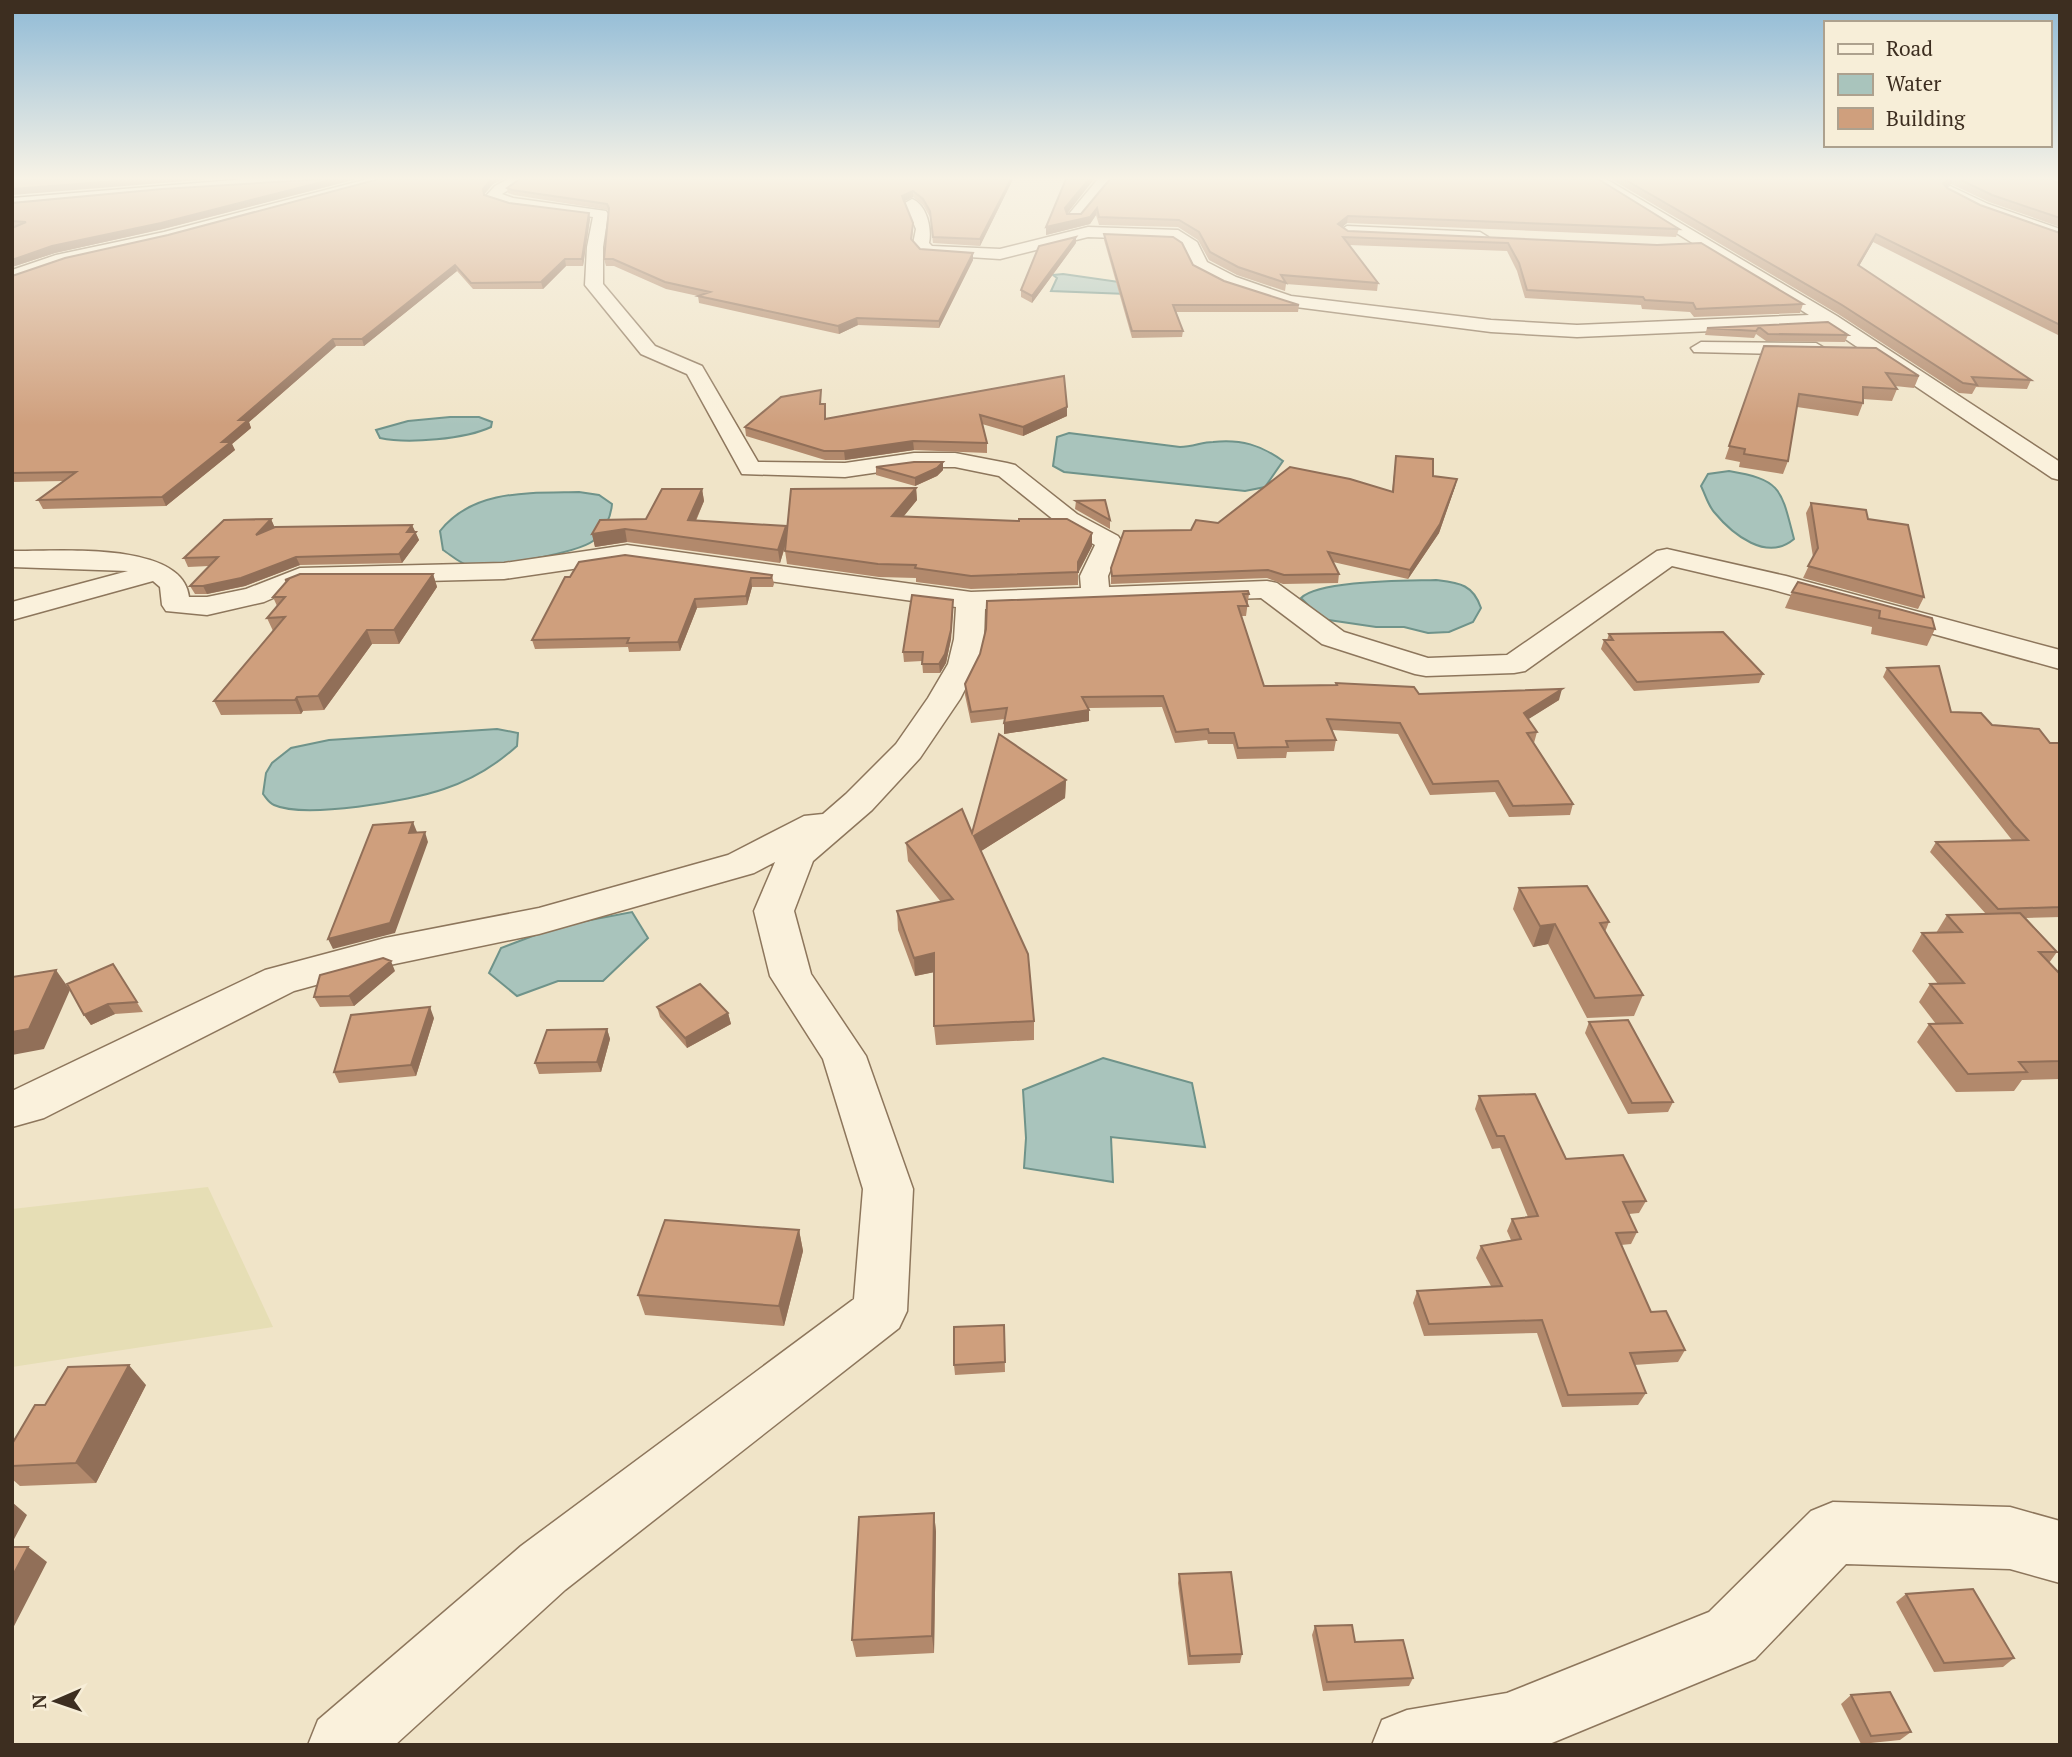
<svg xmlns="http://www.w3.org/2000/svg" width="2072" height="1757" viewBox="0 0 2072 1757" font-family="'PT Serif',serif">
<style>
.farmland{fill:#e6deb5}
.water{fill:#a9c4bc;stroke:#6f938a;stroke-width:2}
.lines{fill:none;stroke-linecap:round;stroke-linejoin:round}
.minor-casing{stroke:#8d765c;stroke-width:3}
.secondary-casing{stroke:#6f573f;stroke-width:3}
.minor{fill:#faf1dc;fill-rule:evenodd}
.secondary{fill:#faf1dc;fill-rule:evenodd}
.wall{fill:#b2896c}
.shaded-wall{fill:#916f58}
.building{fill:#cf9f7d;stroke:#916f58;stroke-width:2}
</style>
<rect width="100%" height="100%" fill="#f0e4c8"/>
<path class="farmland" d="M208,1187l65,140 -261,40v-158z"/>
<path class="water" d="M1063,274l70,10 -6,10 -76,-3 6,-13 -4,-3z
M450,417h29l13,5 -1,5c-25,12 -83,17 -111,11l-4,-8 32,-9z
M1069,433l111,14c13,0 22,-5 33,-5 28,-3 48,3 70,19l-18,26 -20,4 -181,-19 -11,-6 4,-29z
M1729,471c53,9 52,18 65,68 -27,23 -61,-4 -80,-27 -6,-7 -9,-18 -13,-26l7,-12z
M579,492l20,3 13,9c-1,13 -8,29 -19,37 -16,12 -102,27 -122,25 -10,-1 -20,-11 -28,-16l-3,-19c33,-42 90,-38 139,-39z
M1436,580c23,3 37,4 45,28l-8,14 -24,10 -21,1 -24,-6h-28l-54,-8 -21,-21c19,-18 106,-17 135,-18z
M497,729l21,4 -1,13c-21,19 -46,34 -73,43 -34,12 -139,30 -170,16 -5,-2 -7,-6 -11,-11l3,-21 6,-10 19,-15 38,-8z
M632,912l16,26 -45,43h-45l-41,15 -28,-23 12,-25 58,-22z
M1103,1058l89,25 13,64 -94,-10 2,45 -89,-14 2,-30 -3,-48z"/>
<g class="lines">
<g class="minor-casing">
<path id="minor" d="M368,179h24l-222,60 -103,23 -55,19v-11l44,-15 108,-23z
M508,179h18l-24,15 11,4 93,13 2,3 -5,33v37l52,62 47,20 56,96 87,1 69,-10h41l52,10 8,2 62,49 41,22 4,6 -14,34 1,11 158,-6 10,2 67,49 84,26 79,-3 150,-104 10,-2 119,27 274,74v19l-290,-80 -98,-23 -147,105 -11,2 -88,3 -11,-2 -93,-30 -61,-46 -276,11 -1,30 -6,25 -18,35 -40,59 -48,52 -59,51 -19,50 17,63 55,82 47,133 -6,122 -8,17 -334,262 -170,155h-87l10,-25 203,-174 333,-247 9,-110 -40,-130 -53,-83 -16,-65 21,-49 -21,11 -215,61 -154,32 -91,25 -250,127 -32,9v-36l253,-121 120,-32 154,-30 189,-53 76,-39 19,-2 23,-20 50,-50 32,-46 20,-34 6,-25 2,-32 -329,-46 -123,18 -199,5 -41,18 -57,13 -41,-4 -4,-6 -2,-18 -7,-6 -141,39v-18l116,-31 -116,-4v-16c43,1 171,-11 177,46h18l39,-8 54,-21 204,-5 123,-18 344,47 110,-4 -1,-12 15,-31 -36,-21 -60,-48 -44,-9h-41l-69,10 -103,-3 -55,-100 -46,-20 -56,-69 2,-38 6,-30 -82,-11 -23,-7 -2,-3 9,-10z
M1098,179h14l-33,41h-10l-2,-3 2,-3z
M1589,179h17l231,137 223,146v18l-8,-2 -226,-152 -249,11 -86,-5 -203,-26 -64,-21 -30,-16 -10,-22 -10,-7 -86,-3 -88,22 -78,-5 -9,-10 3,-15 -11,-26 7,-4c15,6 20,30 17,44l3,3 68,3 88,-22 90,3 19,12 10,20 29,15 55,19 200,24 86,5 232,-10z
M1950,186l38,18 72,25v10l-82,-29 -33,-17 -2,-3z
M1347,226l133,6 8,5 -8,5 -138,-8 -3,-3z
M1701,342l115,1 10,6 -10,6 -122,-3 -3,-4z
M1833,1502l177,5 50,14v62l-50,-14 -164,-5 -91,95 -208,86h-175l10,-25 25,-10 100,-17 202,-81 102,-101z"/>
</g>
<g class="secondary-casing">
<path id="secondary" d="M247,179h84l-7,4 -160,9 -152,14v-8z"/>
</g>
<use href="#minor" class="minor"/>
<use href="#secondary" class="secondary"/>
</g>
<path class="wall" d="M324,179h33l-194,50 -108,24 -43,14v-39l3,-1h-3v-24z
M379,179h124l-10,5 -9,11 25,8 81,16 -7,47h-17l-23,23h-70l-16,-18 -93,75h-28l-87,76 2,6 -19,16 3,6 -69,56 -123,3 -5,-9 26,-19 -52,1v-206z
M1013,179l-33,67 -47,-3 -3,-26 -7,-12 -10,-8 -9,4 9,28 -1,12 8,8 53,11 -34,68 -81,-3 -19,9 -140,-31 -1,-7 -32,-7 -52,-23h-8l-2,-7 5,-48 -1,-1 -94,-15 -6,-2 -1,-5z
M1066,179h28l-27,35h14l29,-35 569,50 -3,8 -329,-14 -5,4 6,4 309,14 146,59 -3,9 -106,4 -4,-5 -48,-3 -1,-4 -116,-7 -8,-27 -10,-20 -158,-6 29,38 -1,8 -91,-7 -1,7 -48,-16 -28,-15 -11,-20 -20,-13 -79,-2 -3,-10 -6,9 -44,11z
M1611,179h440l9,5v43l-71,-25 -38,-18 -5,3 1,1 33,17 80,28v103l-187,-94 -14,24 172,114 -4,9 -51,-2 -4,7 -13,-1 -121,-79z
M1104,234l89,31 31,16 75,24 -1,7h-122l7,19 -1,6 -50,1 -28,-98z
M1076,243l-44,60 -11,-6v-7z
M1828,322l20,13 -3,7 -79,-1 -10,-7 -2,4 -49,-3 2,-7z
M1764,346l155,30 -5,12 -19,-2 2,3 -5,12 -29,-2v4l-5,13 -61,-9 -9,54 -5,13 -44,-7 1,-5 -15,-3z
M1064,376l3,40 -44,20 -41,-12 5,19v10l-73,-3 -69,10h-20l-79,-24 -1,-9 76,-37v14l5,15z
M1396,456l37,20 24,3 -2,8 -16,46 -31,46 -75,-17 6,12 -1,9 -55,1 -16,-6 -156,6v-16l80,-38 27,-7 174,-31z
M876,467l67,3 -6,6 -22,10 -39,-11z
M916,488l1,12 -13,16 188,17v13l-14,27v12l-107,4 -55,-7v-4l-37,-1 -92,-13 -2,-13 1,-7 -6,19 -153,-21 -32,5 -3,-13 54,-15 56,-30 2,12 -8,20 90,5 1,8z
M1076,501l34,19v9l-35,-20z
M1811,503l113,94 -6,12 -115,-31 10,-21 -7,-44z
M271,519l3,8 138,-2 7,15 -17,23 -102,2 -55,21 -38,8h-12l-5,-8 19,-20 -21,1 -4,-9z
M433,574l4,13 -38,57h-27l-48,66 -21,1 -2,3 -80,1 -7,-14 59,-70 -6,-13 10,-12 -4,-9 13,-14 -1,-3z
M772,575l2,9 -1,3h-21l-5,18 -50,3 -17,43 -51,1 -1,-5 -93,2 -3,-9 33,-63z
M1798,582l137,47 -8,17 -56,-12 1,-7 -87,-19 7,-16z
M1249,594l-3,22h-5l23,70 72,-1v-2l83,11 140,6 -31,19 9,13 -3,11 39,61 -3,11 -61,2 -14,-25 -65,3 -32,-61 -66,-4 4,10 -2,11 -47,1 -1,6 -49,1 -4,-15h-25l-1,-4 -32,3 -13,-36 -74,1 1,13 -85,13 1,-15 -34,4 -6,-28v-11l15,-30 6,-25 1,-28z
M953,609l-2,30 -5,24 -6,10h-17l-1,-12 -18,1 -1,-10z
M1609,634l154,40 -4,9 -125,8 -33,-42 3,-9h3z
M1887,668l64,44 99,31h10v174l-34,1 31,34 -8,11 11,11v105l-38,1 -8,11 -58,1 -39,-50 12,-18h7l-17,-22 11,-18h8l-26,-33 10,-18h14l11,-18 39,-1 -56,-62 6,-10 76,-2 -129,-163z
M1066,780l-1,18 -84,53 53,170v19l-98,5 -2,-19v-54l-19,4 -17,-46 -1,-19 44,-9 -33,-41 -2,-18 66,-10z
M1519,888l90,34 -4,10 38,63 -9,21 -47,2 -39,-74 -15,3 -20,-38z
M113,964l30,48 -28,2 -24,11 -7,-10z
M395,971l-41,35 -34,1 -6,-10z
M657,1007l71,6 3,11 -44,24 -27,-31z
M434,1018l-18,58 -77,7 -5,-11z
M1589,1022l84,80 -5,10 -40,2 -43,-81z
M607,1029l3,10 -9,33 -62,2 -4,-11z
M1479,1096l87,63 80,42 -7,12 -10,1 8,18 -6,12 -10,1 30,67 34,38 -7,12 -44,3 12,28 -8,12 -76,2 -25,-74 -113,3 -11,-33 4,-12 74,-5 -15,-28 5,-12 30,-6 -4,-9 5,-12 16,-2 -28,-69 -8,1 -17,-40z
M799,1230l4,21 -19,75 -139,-11 -7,-20z
M1004,1325l1,47 -50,3 -1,-10z
M146,1385l-50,98 -76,3 -8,-7v-35l33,-39z
M934,1513l2,19 -2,121 -78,4 -4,-17z
M1179,1574l63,80 -2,9 -52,2 -10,-82z
M1906,1594l108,64 -11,9 -69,5 -38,-70z
M1315,1626l40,16 58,36 -4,8 -86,5 -11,-56z
M1851,1695l60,37 -11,8 -39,4 -20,-40z"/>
<path class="shaded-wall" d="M141,179h71l-200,16v-6z
M334,179h23l-194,50 -108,24 -43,14v-7l40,-14z
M491,179h12l-10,5 -9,10 -1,-5z
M1011,179h2l-33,67v-7z
M1089,179h5l-29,37v-8z
M1950,179h3l-2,5 -11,5 3,-6z
M913,191v6l-10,5 -1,-6z
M1097,208l-1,7 -6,9 -44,11v-8z
M589,213l1,6 -7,47 -1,-7z
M1348,216l-1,7 -10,9 1,-8z
M1876,234l-3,8 -18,31 3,-8z
M1076,237v6l-44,60v-7z
M973,253v7l-34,68v-7z
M565,259l1,7 -23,23 -2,-7z
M455,265l2,6 -93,75 -2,-7z
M857,318l1,7 -19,9 -1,-8z
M333,339l3,7 -87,76 2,6 -19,16 3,6 -69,56 -4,-9 60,-55 17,-22z
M1067,407v9l-44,20v-9z
M913,441l1,9 -69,10 -1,-9z
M943,462v8l-6,6 -22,10v-8z
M1457,479l-2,8 -16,46 -31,46 2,-9z
M916,488l1,12 -24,29 -1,-13z
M702,489l2,12 -14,32 -2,-13z
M271,519l4,9 -19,7z
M412,525l7,15 -17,23 -3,-9 8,-22z
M786,526l1,13 -7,24 -2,-13z
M625,529l2,13 -32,5 -3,-13z
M1092,533v13l-14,27v-11z
M296,557l4,8 -55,21 -38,8 -4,-8z
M433,574l4,13 -38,57 -5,-14z
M751,578l1,9 -5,18 -1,-9z
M695,599l2,9 -17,43 -2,-9z
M953,600l-2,39 -5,24 -6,10 -1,-9z
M367,630l5,14 -48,66 -6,-14z
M1562,689l-3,11 -38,24 3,-11z
M297,697l6,14 -2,3 -6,-14z
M1089,710v11l-85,13v-11z
M1066,780l-1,18 -90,57 -1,-19z
M413,822l4,10 -8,1z
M425,832l3,10 -33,91 -62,16 -5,-10z
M1555,924l-7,20 -15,3 7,-21z
M934,953l1,19 -20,4 -1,-18z
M391,961l4,10 -41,35 -5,-10z
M56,970l14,20 -26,59 -32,6v-23z
M108,1004l7,10 -24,11 -7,-10z
M430,1007l4,11 -18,58 -5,-11z
M728,1013l3,11 -44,24 -2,-10z
M607,1029l3,10 -9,33 -4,-10z
M799,1230l4,21 -19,75 -5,-20z
M129,1365l17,20 -50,98 -20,-20z
M12,1502l15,13 -15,28z
M934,1513l2,19 -2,121 -2,-17z
M28,1547l19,15 -35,68v-53z"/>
<path class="building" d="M12,179h129l-129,10z
M324,179h10l-173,44 -109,23 -40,14v-32l14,-6 -14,-1v-18l150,-14z
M379,179h112l-8,10 1,6 25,8 80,10 -7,46h-17l-24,23 -70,1 -16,-18 -93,74h-29l-94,81h9l-26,22h9l-69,55 -124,3 38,-28 -64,1v-197l53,-18 103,-23z
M520,179h491l-31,60 -47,-2 -3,-26 -7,-12 -10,-8 -11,5 11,27 -2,16 9,10 53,4 -34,68 -82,-3 -19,8 -140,-30 12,-4 -45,-10 -52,-23h-9l5,-51 -2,-4 -95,-14 -5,-2z
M1066,179h23l-24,29 2,6h14l29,-35h488l81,50 -331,-13 -10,8 10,7 309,14 44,-2 102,61 -107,5 -3,-6 -48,-3 -2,-3 -116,-7 -8,-27 -11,-20 -165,-6 35,46 -97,-8 5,8 -48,-16 -28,-15 -11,-20 -20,-12 -80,-3 -2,-9 -7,9 -44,10z
M1624,179h326l-7,4 4,5 33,17 80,28v92l-184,-91 -18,31 173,115 -59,-3 5,8 -14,-2 -121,-78z
M1959,179h92l9,5v34l-68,-23z
M1104,234l69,3 9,6 11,22 31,16 75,24h-126l10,26h-51z
M1076,237l-44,59 -11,-6 18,-44z
M1828,322l20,13 -80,-1 -9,-7 -3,4 -49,-3z
M1764,346l112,2 43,28 -33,-3 11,16 -34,-2v16l-64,-9 -11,67 -44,-7 1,-5 -16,-3z
M1064,376l3,31 -44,20 -43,-12 7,28 -74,-2 -69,10h-20l-79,-24 36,-30 40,-7 -1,14h5v15z
M1396,456l37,3v17l24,3 -17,45 -30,46 -82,-18 11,22 -55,1 -16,-5 -156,6 -1,-8 13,-37 67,-1 5,-10 22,3 72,-56 60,12 43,13z
M914,462h29l-6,6 -22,10 -39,-11z
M916,488l-24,28 127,5v-2h48l25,14 -14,29v10l-107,4 -56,-8 1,-3 -38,-1 -93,-13 6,-62z
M662,489h40l-14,31 98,6 -8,24 -153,-21 -33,5 8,-14 46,-1z
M1105,500l5,20 -34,-19z
M1811,503l55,7 2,9 40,6 16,72 -116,-31 10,-18z
M271,519l-15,16 19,-8 137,-2 -5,7h9l-17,22 -103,3 -55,21 -38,8h-13l28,-29 -34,1 40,-38z
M625,555l147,20 -1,3h-20l-5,18 -51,3 -17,43 -51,1 2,-5 -97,2 33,-63h5l9,-15z
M300,574h133l-39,56h-27l-49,66 -21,1 -2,3 -81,1 71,-84 -18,1 18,-21h-12l15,-17h-3z
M1798,582l134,36 3,11 -56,-11 1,-7 -88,-19z
M1248,591l1,3h-6l5,12h-10l26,80 73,-1 -1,-2 78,4 5,7 143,-5 -38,24 13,19 -10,1 46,71 -60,2 -15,-25 -65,3 -33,-61 -73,-4 9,21 -50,1 2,6 -50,1 -4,-15h-25l-1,-4 -32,3 -13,-36 -81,1 7,13 -85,13 3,-15 -36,4 -6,-28 15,-30 6,-25 1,-28z
M912,595l41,5 -2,30 -6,24 -6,10h-17l1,-12h-20z
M1723,632l40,42 -126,8 -33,-42h9l-4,-6z
M1939,666l12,46 30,1 11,12 47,4 11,14h10v164l-62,2 -62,-67 92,-2 -14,-15 -127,-157z
M999,734l67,46 -92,56 54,118 6,67 -100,5v-73l-20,5 -17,-47 56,-12 -47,-56 56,-34 10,24z
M413,822l-4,11 16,-1 -35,91 -62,16 45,-114z
M1587,886l22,36 -9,1 43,72 -48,3 -40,-74 -15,2 -21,-38z
M2020,913l37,39h-18l21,22v87l-41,1 8,10 -59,2 -39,-50 33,-1 -32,-39 34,-1 -42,-50 40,-1 -15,-17z
M383,958l8,3 -42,35 -35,1 6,-22z
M113,964l24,38 -29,2 -24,11 -17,-31z
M56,970l-27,59 -17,3v-55z
M700,984l28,29 -43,25 -28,-31z
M430,1007l-19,58 -77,7 17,-57z
M1628,1020l45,82 -41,1 -43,-81z
M607,1029l-10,33 -62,1 12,-33z
M1535,1094l31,65 57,-4 23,46 -23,1 14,30 -21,1 35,79 15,-1 19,39 -55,3 16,40 -78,2 -26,-75 -113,4 -12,-33 85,-5 -21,-40 40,-7 -9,-20 26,-3 -34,-80h-7l-18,-40z
M665,1220l134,10 -20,76 -141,-11z
M1004,1325l1,37 -51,3v-38z
M129,1365l-53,98 -64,3v-22l23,-39h10l23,-38z
M934,1513l-2,123 -80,4 7,-123z
M12,1547h16l-16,30z
M1231,1572l11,82 -52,2 -11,-82z
M1973,1589l41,69 -70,5 -38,-69z
M1352,1625l3,17 48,-2 10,38 -86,4 -12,-56z
M1890,1692l21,40 -40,4 -20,-41z"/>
<linearGradient id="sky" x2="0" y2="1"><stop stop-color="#8fbad6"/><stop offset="0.42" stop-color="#f8f3e6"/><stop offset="1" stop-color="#f8f3e6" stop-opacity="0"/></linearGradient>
<rect width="2072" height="425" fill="url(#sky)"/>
<rect width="2072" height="1757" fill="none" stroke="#3d2e20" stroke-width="28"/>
<rect x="1824" y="21" width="228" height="126" fill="#f7eed8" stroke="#ada18e" stroke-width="2"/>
<rect x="1838" y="44" width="35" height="10" fill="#faf1dc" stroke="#ada18e" stroke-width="2"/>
<text x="1886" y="56" font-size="21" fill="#3d2e20">Road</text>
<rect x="1838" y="74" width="35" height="21" fill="#a9c4bc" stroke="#ada18e" stroke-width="2"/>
<text x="1886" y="91" font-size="21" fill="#3d2e20">Water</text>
<rect x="1838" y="108" width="35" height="21" fill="#cf9f7d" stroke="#ada18e" stroke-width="2"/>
<text x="1886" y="126" font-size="21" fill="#3d2e20">Building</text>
<g transform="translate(56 1701) rotate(268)" stroke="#f7eed8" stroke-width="5" paint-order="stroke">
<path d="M0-5L12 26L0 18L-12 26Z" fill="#3d2e20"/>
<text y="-10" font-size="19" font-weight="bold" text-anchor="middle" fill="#3d2e20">N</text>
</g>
</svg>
